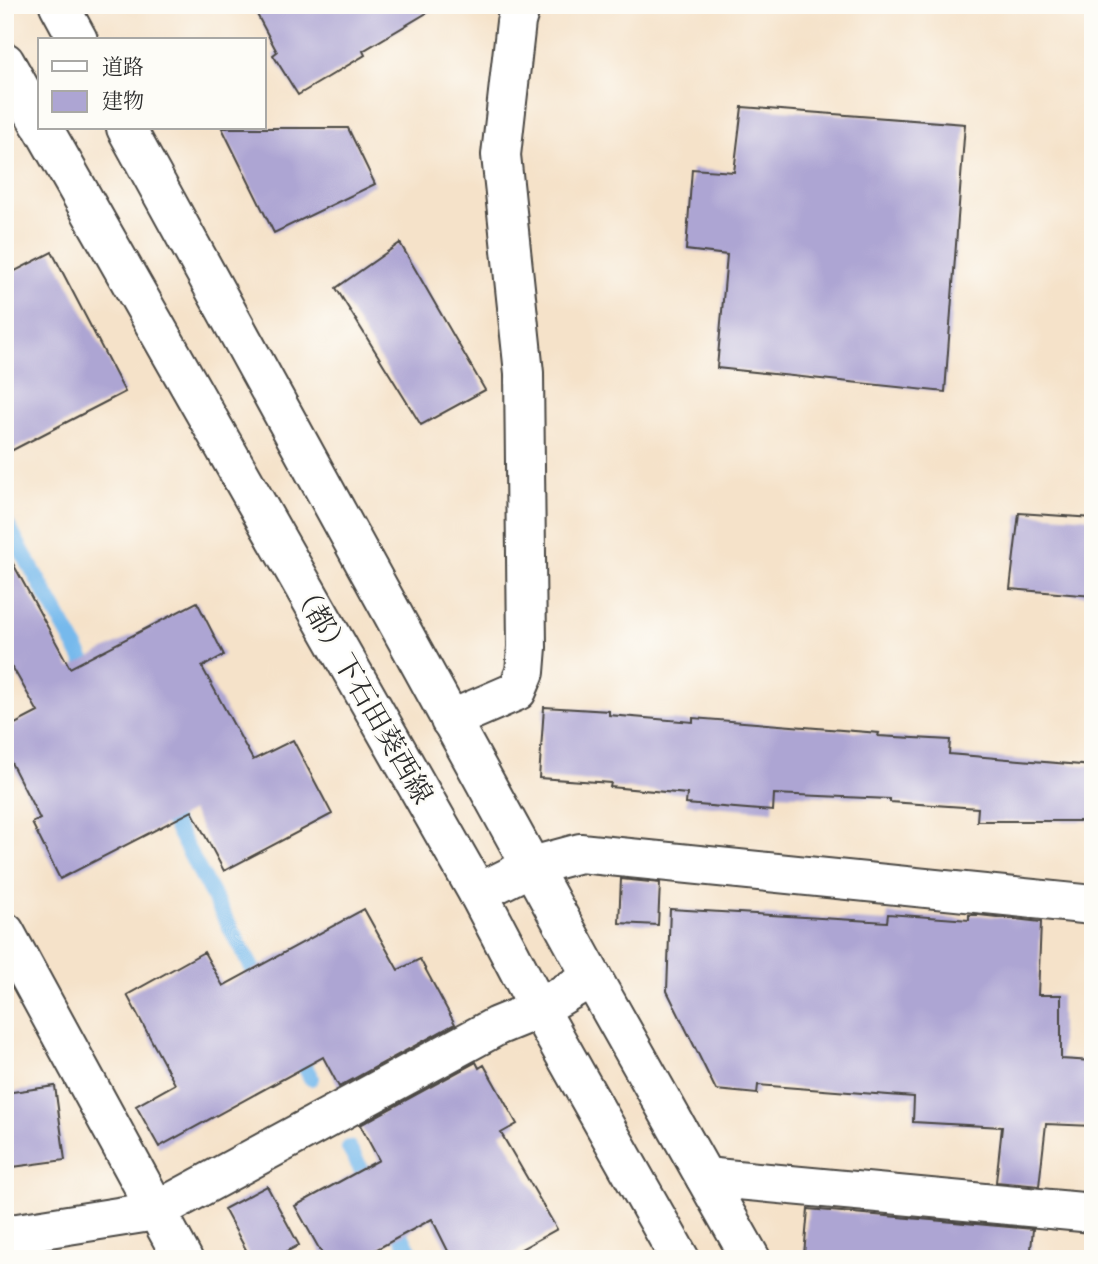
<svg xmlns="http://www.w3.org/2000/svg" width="1098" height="1264" viewBox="0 0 1098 1264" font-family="'IM FELL DW Pica','Noto Serif JP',serif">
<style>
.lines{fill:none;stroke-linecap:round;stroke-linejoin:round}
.stream{stroke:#76b9ec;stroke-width:16}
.building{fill:#ada5d3}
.minor-casing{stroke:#494643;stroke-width:42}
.tertiary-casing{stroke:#494643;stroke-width:42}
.minor{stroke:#fff;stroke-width:38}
.tertiary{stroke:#fff;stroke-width:38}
.labels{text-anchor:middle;stroke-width:5;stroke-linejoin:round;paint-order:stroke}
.street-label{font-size:28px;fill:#2b2b2b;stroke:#fdfcf7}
</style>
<rect width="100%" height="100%" fill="#fdfcf7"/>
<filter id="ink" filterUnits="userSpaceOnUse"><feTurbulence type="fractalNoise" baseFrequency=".0143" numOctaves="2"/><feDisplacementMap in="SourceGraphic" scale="14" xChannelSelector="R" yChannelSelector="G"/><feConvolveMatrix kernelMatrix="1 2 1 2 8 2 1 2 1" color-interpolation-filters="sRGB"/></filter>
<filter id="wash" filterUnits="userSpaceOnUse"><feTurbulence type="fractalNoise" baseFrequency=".00686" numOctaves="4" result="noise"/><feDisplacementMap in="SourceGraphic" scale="28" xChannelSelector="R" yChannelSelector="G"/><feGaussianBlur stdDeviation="1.57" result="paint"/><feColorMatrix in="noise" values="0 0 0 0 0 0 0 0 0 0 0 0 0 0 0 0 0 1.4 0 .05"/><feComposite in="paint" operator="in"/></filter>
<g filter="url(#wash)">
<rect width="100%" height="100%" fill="#f5e2c9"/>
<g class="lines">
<path class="stream" d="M5,521l88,157
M163,804l100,184
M295,1048l16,30
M349,1148l23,40
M391,1219l24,40"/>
</g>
<g id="blocks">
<path class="building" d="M252,5h188l-77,46 2,4 -67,40 -25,-40 4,-3z
M742,107l223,17 -20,268 -228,-24 10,-113 -41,-5 6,-81 42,3z
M222,128h126l27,56 -101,49z
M400,243l85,147 -64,35 -85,-137z
M52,252l73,140 -120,62v-178z
M1019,513l74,5v78l-83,-7z
M5,549l65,119 127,-66 27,53 -22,12 51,93 40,-20 39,74 -108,57 -32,-60 -132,68 -28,-56 8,-4 -35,-68v-22l33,-17 -33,-58z
M544,707l65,4v4l84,7v-4l186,15 -1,3 72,4 -1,14 144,12v55h-116l1,-13 -88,-6v-3l-116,-5 -1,17 -87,-7 1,-10 -77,-7 1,-4 -72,-5z
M621,879l39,4 -2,42 -39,-2z
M364,909l34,61 22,-11 35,65 -116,63 -16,-30 -164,90 -23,-41 39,-22 -48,-89 77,-43 19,34z
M670,909l217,13 1,-8 81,6v-5h10l62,7 -3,73h23v64l32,2v65l-47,-2 -7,62 -43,-4 6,-55 -89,-5 1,-25 -156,-12 -1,9 -41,-4 -49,-99z
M476,1062l3,6 5,-3 33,59 -16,9 56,96 -54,30h-51l-20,-40 -73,40h-34l-30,-53 84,-46 -19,-35z
M55,1086l10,74 -60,8v-75z
M267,1186l32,59 -26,14h-22l-27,-50z
M808,1209l225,20 -3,30h-166l-60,-4z"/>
</g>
</g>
<g filter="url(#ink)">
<use href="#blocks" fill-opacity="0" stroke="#494643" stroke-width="2"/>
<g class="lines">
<g class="minor-casing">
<path id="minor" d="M450,720l67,-29 8,-19 2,-25 -3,-274 -23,-218 15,-133 5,-17
M478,893l54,-27 48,-13 513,52
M5,932l178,327
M705,1177l388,36
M5,1235l151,-24 341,-185 42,-17 53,-32"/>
</g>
<g class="tertiary-casing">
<path id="tertiary" d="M59,5l19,35
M5,62l35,62
M43,128l435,765 61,116 141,250
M126,128l466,849 159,282"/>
</g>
<use href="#minor" class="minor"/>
<use href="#tertiary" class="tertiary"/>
</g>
</g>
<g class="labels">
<g class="street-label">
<text transform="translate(363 692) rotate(60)" y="10">（都）下石田葵西線</text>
</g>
</g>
<rect width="1098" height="1264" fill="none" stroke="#fdfcf7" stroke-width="28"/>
<rect x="38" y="38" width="228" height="91" fill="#fdfcf7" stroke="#a9a8a5" stroke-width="2"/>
<rect x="52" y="61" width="35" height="10" fill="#ffffff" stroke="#a9a8a5" stroke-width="2"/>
<text x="102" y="74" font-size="21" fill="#2b2b2b">道路</text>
<rect x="52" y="91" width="35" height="21" fill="#ada5d3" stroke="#a9a8a5" stroke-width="2"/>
<text x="102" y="108" font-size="21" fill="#2b2b2b">建物</text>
</svg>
